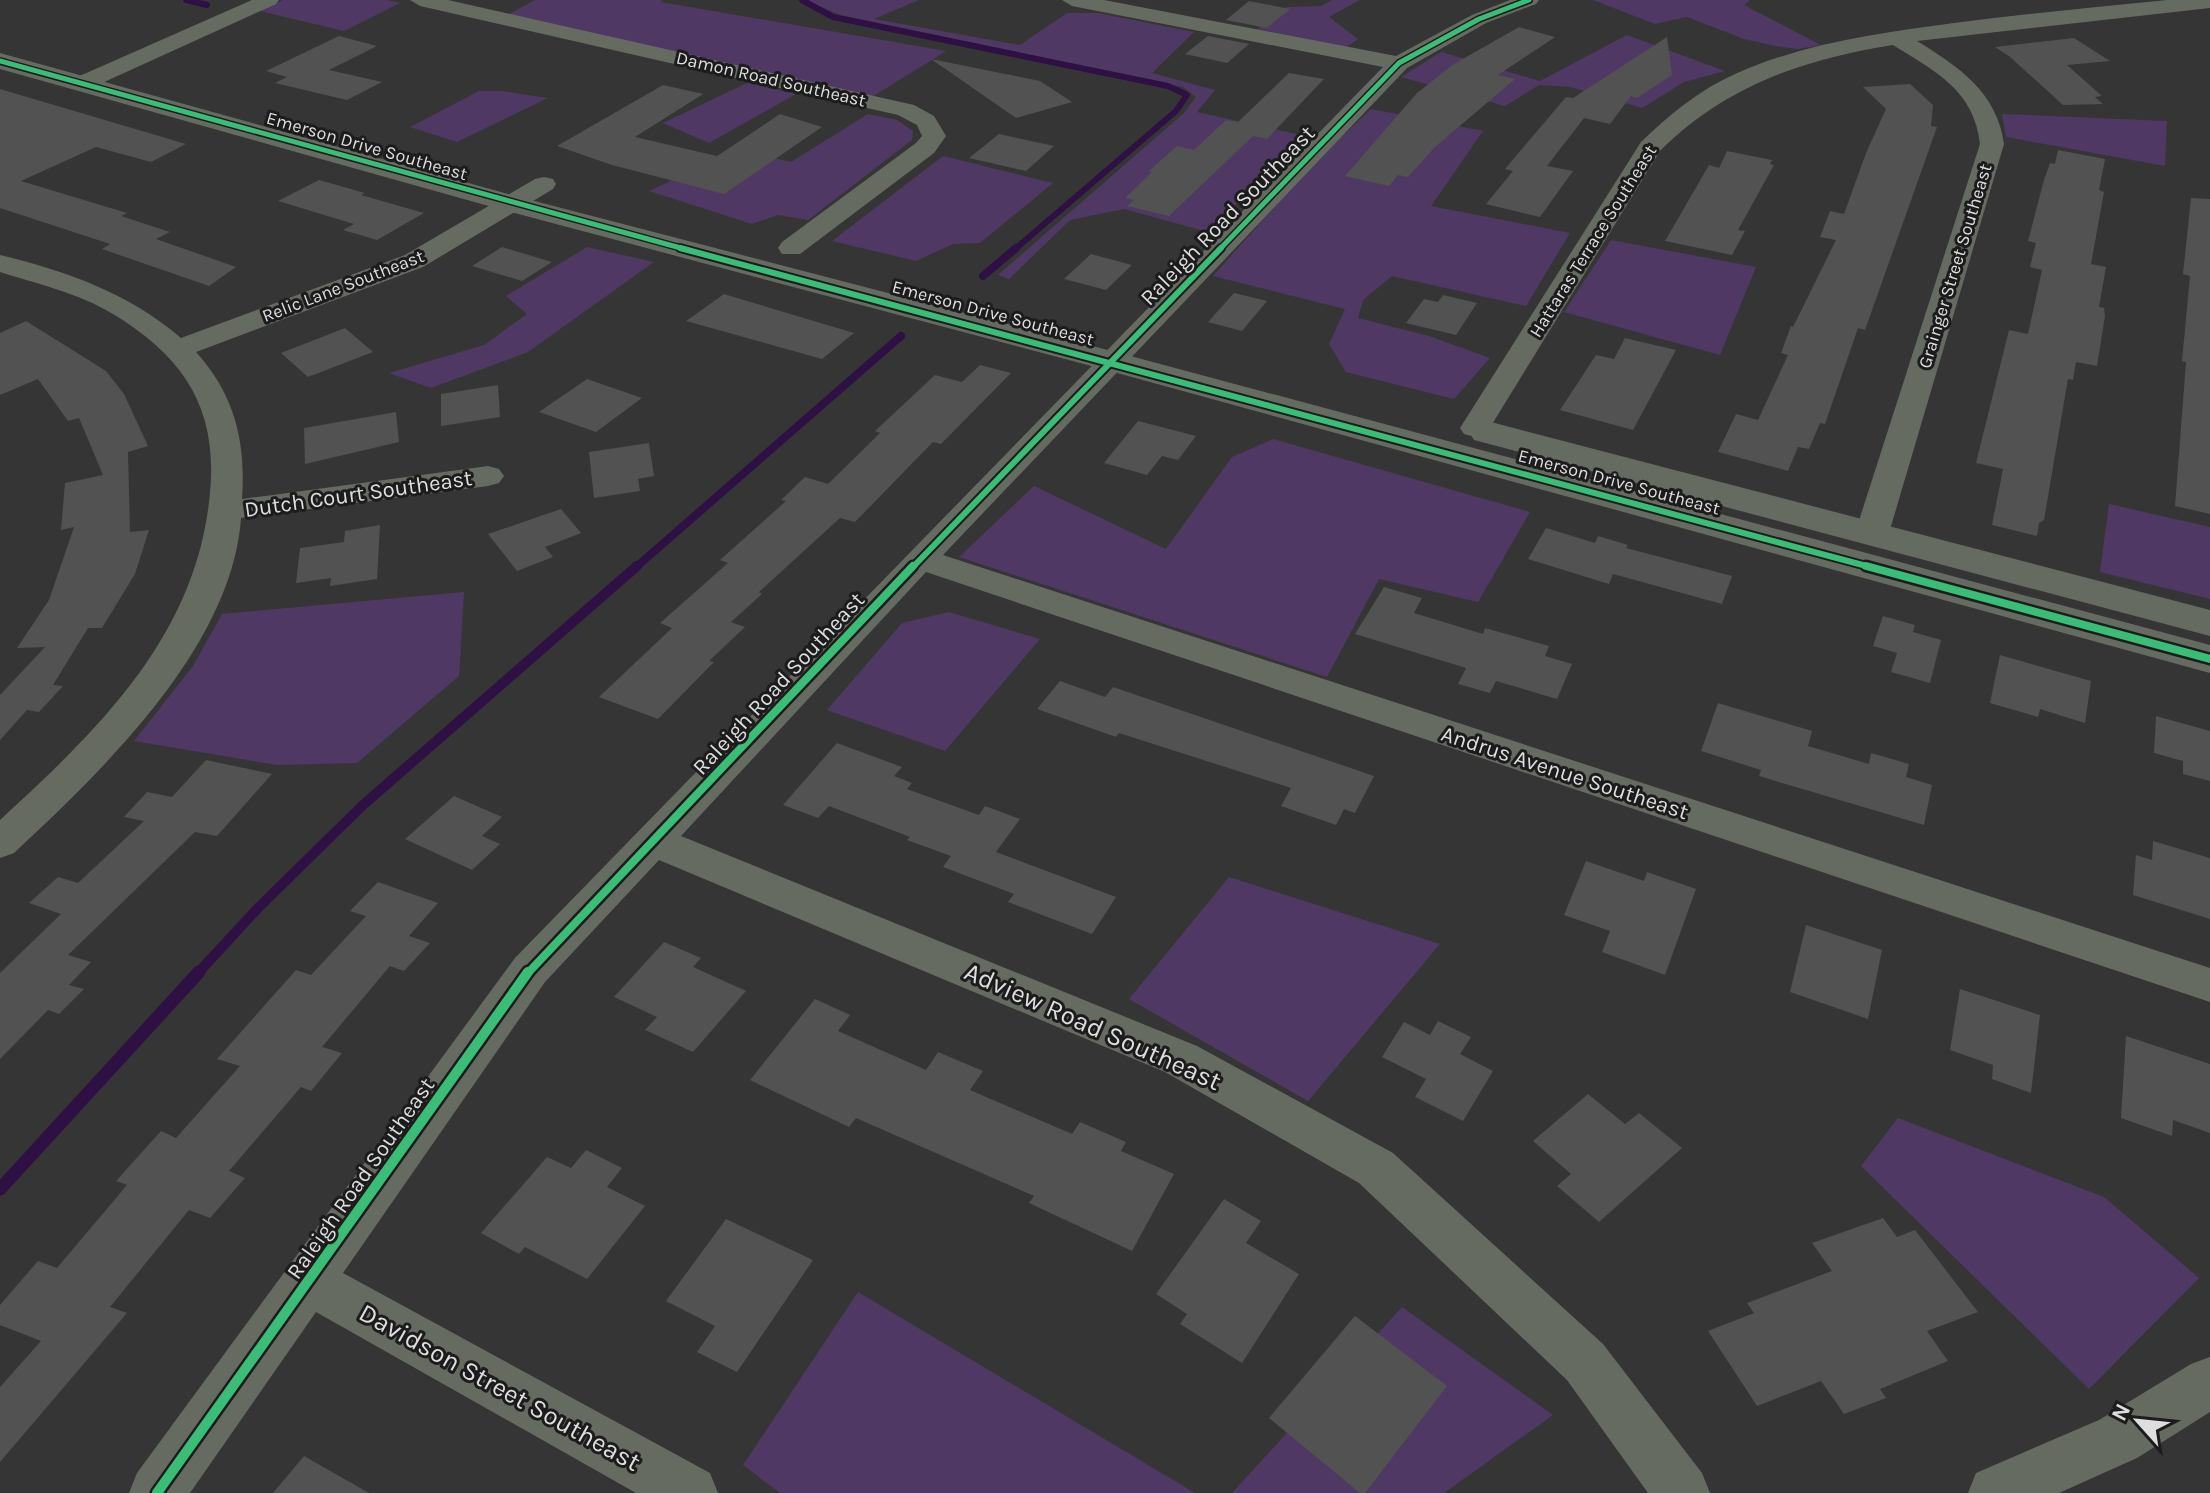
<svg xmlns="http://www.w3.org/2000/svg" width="2210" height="1493" viewBox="0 0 2210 1493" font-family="Karla,sans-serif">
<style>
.green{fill:#4f3964}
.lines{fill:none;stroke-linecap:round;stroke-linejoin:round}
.stream-far3{stroke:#2e1044;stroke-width:6}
.stream-far2{stroke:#2e1044;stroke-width:8}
.stream-far1{stroke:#2e1044;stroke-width:10}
.stream{stroke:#2e1044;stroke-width:13}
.building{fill:#525252}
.minor{fill:#666b62;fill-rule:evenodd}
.tertiary{fill:#666b62;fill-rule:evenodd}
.cycleway-far3-casing{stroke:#1c1c1d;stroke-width:8}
.cycleway-far2-casing{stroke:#1c1c1d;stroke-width:10}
.cycleway-far1-casing{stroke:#1c1c1d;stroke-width:13}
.cycleway-casing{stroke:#1c1c1d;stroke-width:15}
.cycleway-far3{stroke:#3abd76;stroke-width:5}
.cycleway-far2{stroke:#3abd76;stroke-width:6}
.cycleway-far1{stroke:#3abd76;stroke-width:8}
.cycleway{stroke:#3abd76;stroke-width:10}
.labels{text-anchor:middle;stroke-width:6;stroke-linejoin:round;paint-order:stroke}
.far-street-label{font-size:18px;fill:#dfdedf;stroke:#1c1c1d}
.street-label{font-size:22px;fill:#dfdedf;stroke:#1c1c1d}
.near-street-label{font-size:26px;fill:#dfdedf;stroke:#1c1c1d}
</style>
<rect width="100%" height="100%" fill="#353535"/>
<path class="green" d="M283,0h104l13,3 -56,28 -84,-20z
M535,0h127l-1,2 285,49 -74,46 -367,-81z
M803,0h116l-45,19 146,26 47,-32h31l96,19 -42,41 63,17 -18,22 108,24 -97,96 -84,-23 -54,11 -61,59 -11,-4 186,-162 12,-16 -13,-10 -342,-72z
M1332,0h28l-31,17 29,22 -11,8 -90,-18 30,-22 34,-1z
M1593,0h157l-6,5 77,40 -23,4 -23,-3 -31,-7 -57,-22 -32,7z
M1627,35l98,36 -41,11 -42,26 -72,-21 -31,-2 -34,21 -104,-29 40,-25 99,29z
M747,83l49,11 -87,49 -46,-20z
M479,91h22l47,7 -91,44 -47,-15z
M1371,109l112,22 -52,75 139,27 -44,73 -134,-30 -29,24 -5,18 71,18 61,22 -36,41 -108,-27 -17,-28 16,-35 -132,-33 95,-107z
M868,114l29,6 16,11 -1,9 -104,80 -30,-5 -26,9 -103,-33 89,-41 53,12z
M2002,114l165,7 -2,45 -159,-29z
M943,156l110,27 -73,60 -27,1 -37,17 -84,-20z
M1611,240l145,27 -36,88 -156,-43z
M587,247l67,15 -126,90 -97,36 -42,-15 95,-28 43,-31 -21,-18z
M1273,439l257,73 -52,90 -99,-23 -52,98 -368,-120 75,-71 132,63 66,-92z
M2109,504l101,23v72l-110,-27z
M464,592l-5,84 -102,87 -80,2 -143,-24 59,-75 29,-52z
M949,612l91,27 -95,112 -118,-41 75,-87z
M1229,877l211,67 -132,157 -179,-102z
M1898,1118l206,79 95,81 -110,111 -228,-223z
M858,1292l337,201h-415l-37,-28z
M1402,1307l151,108 -109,78h-212z"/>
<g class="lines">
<path class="stream-far3" d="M186,0l21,5
M802,0l31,17 335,69 19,9 -11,16 -162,139"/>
<path class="stream-far2" d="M983,276l33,-28
M635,568l266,-232"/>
<path class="stream-far1" d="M197,974l62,-67 104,-102 274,-239"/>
<path class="stream" d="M0,1189l199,-217"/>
</g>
<path class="building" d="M1249,1l41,8 -23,19 -41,-8z
M1519,27l36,10 -57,38 17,4 -80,68 -27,30 -10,-2 -9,11 -44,-10 72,-83 37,-29z
M339,36l38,10 -48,24 53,12 -35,18 -72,-17 12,-6 -21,-6z
M1208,36l41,8 -22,19 -42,-9z
M1667,37l5,38 -35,23 -6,-2 -21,28 -26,-6 -37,48 26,5 -33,46 -54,-13 27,-33 -8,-2 61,-72 7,1z
M2074,38l36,23 -43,4 35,31 -7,1 8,7 -40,1 -54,-49 -14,-9z
M931,59l109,22 32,21 -56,16z
M1289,73l35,6 -57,60 -14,-3 -84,80 -42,-10 7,-6 -9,-2 27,-26 -3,-1 28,-25 17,4 32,-30 12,2z
M1910,84l23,21 -2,21 6,1 -72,203 -7,-2 -33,96 -5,-1 -11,26 -11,-2 -10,24 -70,-19 18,-38 22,6 30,-65 -7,-2 10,-27 2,1 43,-87 -16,-3 10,-26 14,3 22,-61 20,-44 -23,-22z
M663,85l40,9 -68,43 82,19 63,-42 42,13 -98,67 -112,-29 -55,-19z
M0,89l186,55 -35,18 -55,-15 -75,34 106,32 -6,3 49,16 -14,7 80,28 -27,19 -107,-37 8,-5 -110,-36z
M999,134l55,12 -28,25 -57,-13z
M2058,150l47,9 -6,31 5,2 -13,72 15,3 -7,40 5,1 1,8 -8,50 -21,-4 -3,18 -5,-1 -24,141 -5,3 -2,13 -45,-11 11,-56 -27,-6 33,-133 19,4 14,-64 -12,-3 6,-24 -8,-2 16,-61 6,-17 5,1z
M1727,151l45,9 -2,4 4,1 -36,65 7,1 -13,24 -67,-14 44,-76 10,3z
M319,180l46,13 -4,2 63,18 -47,27 -34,-10 11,-6 -76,-23z
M2191,198l19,1v315l-35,-8 11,-144 -4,-1 8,-85 -7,-2z
M502,247l50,15 -30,19 -50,-15z
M1091,254l41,11 -26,25 -42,-11z
M1234,293l33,8 -25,30 -34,-9z
M724,294l130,39 -32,26 -136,-38z
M1443,295l34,8 -21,32 -50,-12 18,-24 14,3z
M26,321l80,50 18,23 24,52 -20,6 2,80 19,-2 -14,44 -33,54h-14l-35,57 10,1 -24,26 -12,-2 -27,30v-45l45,-48 -28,1 32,-48 25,-73 -13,3 4,-47 38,-8 -24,-57 -11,3 -30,-42 -38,16v-62z
M345,328l28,24 -65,25 -27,-24z
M1625,338l51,12 -43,80 -73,-20 36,-55 18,4z
M980,365l31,8 -70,71 -8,-2 -78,80 -15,-4 -81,74 3,2 -31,28 14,5 -36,34 5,1 -56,57 -59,-22 73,-69 -12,-5 68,-60 -8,-3 66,-59 -5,-1 24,-23 23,7 52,-51 -5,-2 60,-56 27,7z
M587,379l55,19 -46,34 -57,-20z
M498,385l2,32 -59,9v-32z
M396,412l3,30 -94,22 -1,-36z
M1138,421l58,15 -18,24 -16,-4 -15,19 -43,-12z
M649,443l5,33 -16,3 2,12 -46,7 -5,-46z
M561,509l20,24 -36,14 8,10 -36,14 -29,-37z
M380,525l-3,54 -47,7 1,-8 -35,5 4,-35 44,-6 1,-11z
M1546,528l49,15 3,-7 30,9 -2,3 106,28 -10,28 -109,-30 -4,10 -81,-25z
M1384,587l38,11 -8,15 69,21 2,-6 64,18 -4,10 27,8 -15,35 -61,-18 -6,12 -32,-9 8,-16 -111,-34z
M1883,616l32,9 -2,7 28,8 -11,43 -39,-11 6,-19 -24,-7z
M2000,655l91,26 -6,42 -45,-14 -2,8 -48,-14z
M1060,681l45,16 8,-10 261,89 -19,37 -11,-4 -8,16 -55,-19 10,-18 -172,-55 -3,4 -79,-28z
M1718,703l94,28 -4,15 61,18 2,-11 38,11 -3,13 26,8 -8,40 -165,-49 2,-6 -60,-19z
M2156,716l54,15v50l-27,-7v-13l-29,-8z
M837,743l65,24 -8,9 18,7 -5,6 72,26 6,-9 35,13 -24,33 120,45 -24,37 -84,-32 6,-8 -71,-27 8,-11 -44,-16 3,-3 -81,-31 -11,12 -35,-13z
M206,760l66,14 -55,62 -22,-4 -127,123 23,7 -22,23 15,4 -25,25 -11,-4 -48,49v-86l61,-59 -32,-11 29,-26 20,6 66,-62 -20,-4 23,-25 25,5z
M454,796l48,21 -20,19 18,8 -28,26 -67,-31z
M2153,841l57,17v61l-77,-24 3,-40 16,5z
M1586,861l58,20 3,-9 49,17 -31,86 -63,-23 8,-21 -46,-16z
M378,882l60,21 -29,33 21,7 -26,28 -14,-5 -68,81 20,6 -31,38 -10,-4 -72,84 16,7 -35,40 -21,-8 -79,97 17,6 -127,149v-75l41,-46 -41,-16v-20l38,-44 19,7 70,-83 -11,-4 45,-50 15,7 64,-72 -23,-7 79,-89 15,5 55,-59 -16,-5z
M1806,925l76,25 -14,69 -78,-27z
M664,942l37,16 -8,9 53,24 -53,61 -48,-22 12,-13 -43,-20z
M1960,989l80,26 -9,78 -39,-14 1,-14 -43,-15z
M815,999l35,16 -12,16 88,39 12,-18 45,19 -13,19 102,44 8,-12 46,20 -5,9 53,23 -42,77 -103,-48 5,-7 -178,-78 -7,9 -99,-47z
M1438,1021l33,16 -11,17 33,17 -30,50 -48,-24 11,-18 -44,-22 22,-35 26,13z
M2126,1036l84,28v69l-37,-13 -1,16 -51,-18z
M1588,1094l37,30 14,-11 43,35 -83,74 -42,-36 14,-12 -38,-33z
M586,1150l36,18 -15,19 38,19 -58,73 -62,-32 -6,7 -38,-21 66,-76 24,11z
M1224,1199l37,22 -15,22 53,31 -57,89 -62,-39 7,-10 -31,-20z
M1883,1218l14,19 18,-7 63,82 -51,19 21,30 -68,28 6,9 -42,16 -23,-33 -64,25 -49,-75 46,-18 -7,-10 85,-32 -20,-28z
M726,1219l87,41 -76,112 -40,-20 18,-26 -49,-25z
M1355,1316l92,70 -82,107h-5l-91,-75z
M304,1456l65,37h-96z"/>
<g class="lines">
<path class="minor" d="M252,0h27l-3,4 -185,84h-16l-3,-5 3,-5z
M410,0h38l466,105 20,11 12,20 -12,17 -134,101h-18l-4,-6 4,-6 134,-99 6,-7 -5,-11 -19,-10 -478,-109z
M1062,0h42l292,56 76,-41 38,-15h29l-3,4 -50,19 -79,45 -464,487 1267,413v34l-1284,-430 -245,264 516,210 196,107 210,191 99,129 8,20h-62l-81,-113 -208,-197 -194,-111 -506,-212 -114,122 -202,291 367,200 8,20h-82l-320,-181 -126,181h-61l8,-20 378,-515 868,-891 -311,-61z
M2167,0h43v8l-293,33c42,26 80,51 87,103l-115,389 -5,7 -12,3 -12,-3 -5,-7 125,-389c-6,-54 -44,-72 -87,-99 -89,14 -168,41 -233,106l-174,283 -11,3 -11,-3 -4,-6 181,-286c28,-27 58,-52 94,-68 68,-31 146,-41 219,-51 71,-9 142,-16 213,-23z
M544,177l9,2 3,5 -3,5 -130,78 -227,85c39,43 50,90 46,147l246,-33 11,3 5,7 -5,7 -11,3 -247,32c-9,129 -138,252 -227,335l-14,5v-38c100,-92 197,-185 210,-327 8,-85 -26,-136 -97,-179 -35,-21 -75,-30 -113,-42v-17c66,16 129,38 181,83l224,-83 130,-76z
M2210,1357v55l-73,46 -78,35h-91l8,-20 123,-53 92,-56z"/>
<path class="tertiary" d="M0,53l523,145 600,156 1087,291v28l-1111,-305 -596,-158 -503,-141z
M1487,421l723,189v26l-736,-196 -5,-8 5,-8z"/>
<g class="cycleway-far3-casing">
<path id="cycleway-far3" d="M0,61l688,189
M1219,250l180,-187 80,-44 50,-19"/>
</g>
<g class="cycleway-far2-casing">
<path id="cycleway-far2" d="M680,248l1194,320
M912,568l309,-320"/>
</g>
<g class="cycleway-far1-casing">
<path id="cycleway-far1" d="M1866,566l344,93
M527,974l386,-408"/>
</g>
<g class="cycleway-casing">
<path id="cycleway" d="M157,1493l371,-521"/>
</g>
<use href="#cycleway-far3" class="cycleway-far3"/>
<use href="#cycleway-far2" class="cycleway-far2"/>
<use href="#cycleway-far1" class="cycleway-far1"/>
<use href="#cycleway" class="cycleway"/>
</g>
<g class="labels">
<g class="far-street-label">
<text transform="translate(771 79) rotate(13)" y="6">Damon Road Southeast</text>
<text transform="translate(367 146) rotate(16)" y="6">Emerson Drive Southeast</text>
<text transform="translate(1593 241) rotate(-58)" y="6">Hattaras Terrace Southeast</text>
<text transform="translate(1955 266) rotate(-73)" y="6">Grainger Street Southeast</text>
<text transform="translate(343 286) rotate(-21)" y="6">Relic Lane Southeast</text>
<text transform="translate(993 313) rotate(15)" y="6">Emerson Drive Southeast</text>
<text transform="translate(1619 482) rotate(15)" y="6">Emerson Drive Southeast</text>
</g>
<g class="street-label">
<text transform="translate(1227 215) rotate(-46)" y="8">Raleigh Road Southeast</text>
<text transform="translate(358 493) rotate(-8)" y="8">Dutch Court Southeast</text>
<text transform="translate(778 683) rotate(-47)" y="8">Raleigh Road Southeast</text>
<text transform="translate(1565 772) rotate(18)" y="8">Andrus Avenue Southeast</text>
<text transform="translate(360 1178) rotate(-55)" y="8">Raleigh Road Southeast</text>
</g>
<g class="near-street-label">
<text transform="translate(1093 1026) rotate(24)" y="9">Adview Road Southeast</text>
<text transform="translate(500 1387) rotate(29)" y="9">Davidson Street Southeast</text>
</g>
</g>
<g transform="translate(2138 1421) rotate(297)" stroke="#1c1c1d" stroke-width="6" paint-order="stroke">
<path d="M0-6L14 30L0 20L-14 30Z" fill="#dfdedf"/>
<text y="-12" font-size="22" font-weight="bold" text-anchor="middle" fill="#dfdedf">N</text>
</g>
</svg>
